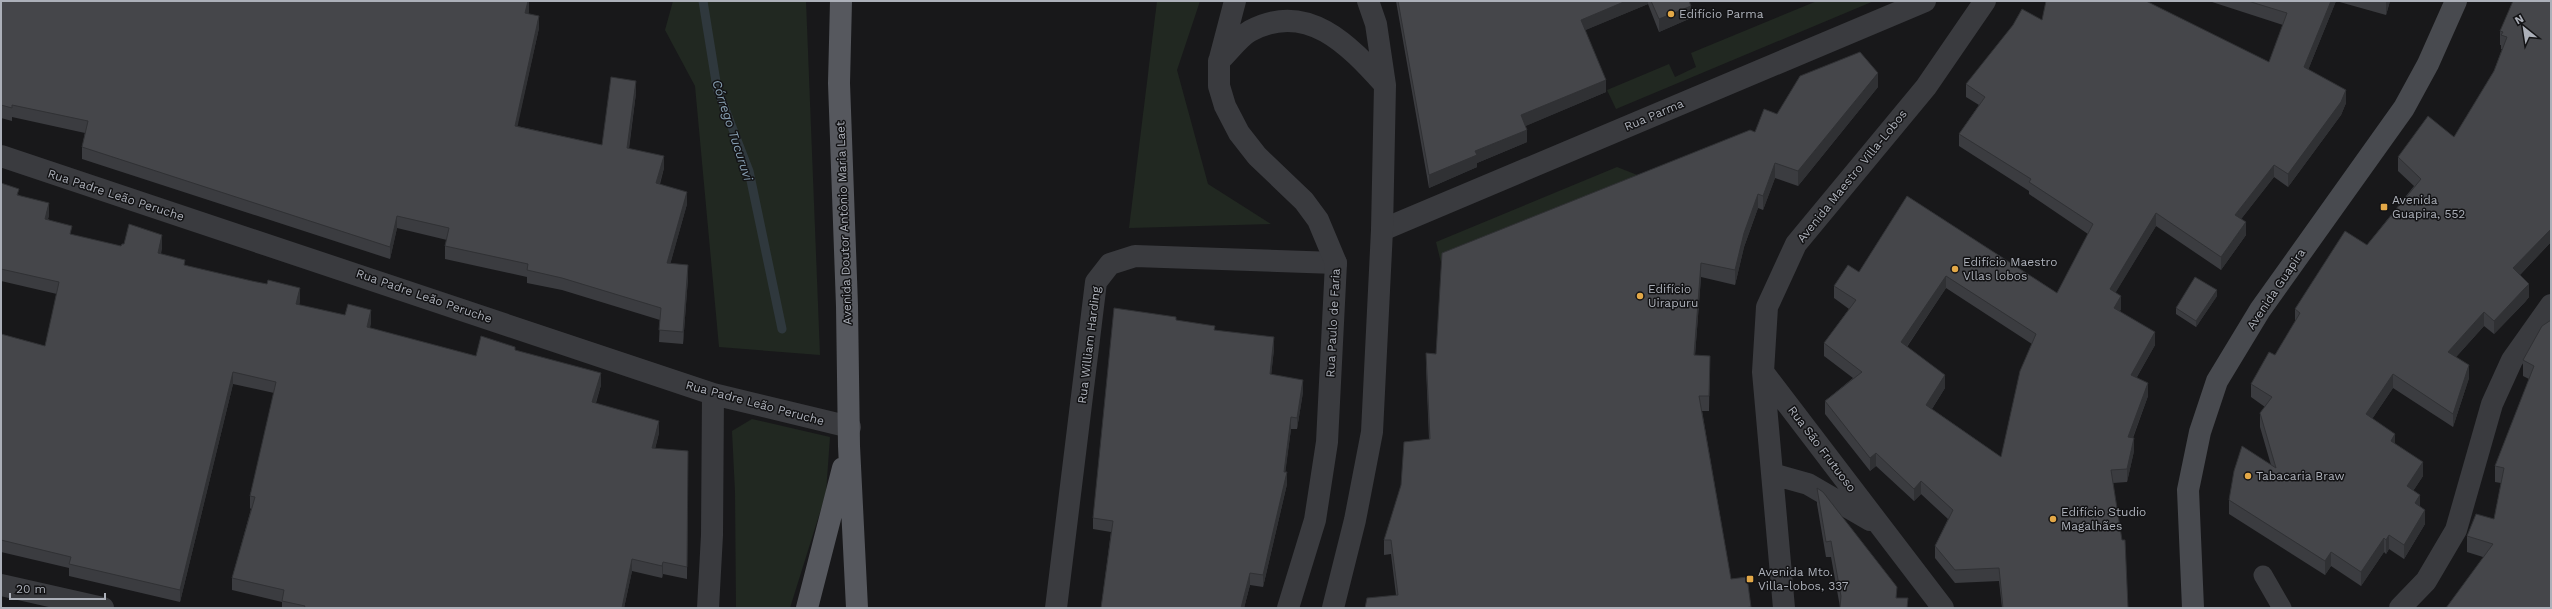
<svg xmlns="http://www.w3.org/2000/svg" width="2552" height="609" viewBox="0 0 2552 609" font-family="'Work Sans',sans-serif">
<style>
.green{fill:#212821}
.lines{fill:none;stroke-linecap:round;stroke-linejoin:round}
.stream{stroke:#2f383d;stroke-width:9}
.service{stroke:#3a3b3f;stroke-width:19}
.minor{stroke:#3a3b3f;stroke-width:22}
.tertiary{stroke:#3a3b3f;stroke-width:22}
.secondary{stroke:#484a4f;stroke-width:22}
.primary{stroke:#56585e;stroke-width:22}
.wall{fill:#3b3c40;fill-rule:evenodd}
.shaded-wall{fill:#303134}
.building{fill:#45464a;stroke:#303134;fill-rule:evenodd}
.poi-dot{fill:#e3a847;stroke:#131315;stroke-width:1.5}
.labels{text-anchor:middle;stroke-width:3;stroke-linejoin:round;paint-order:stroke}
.poi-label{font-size:12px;fill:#acb0b9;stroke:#131315;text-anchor:start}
.street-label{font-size:12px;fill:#acb0b9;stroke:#131315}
.water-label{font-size:13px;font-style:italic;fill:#869eb1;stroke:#131315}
</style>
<rect width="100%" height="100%" fill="#18181a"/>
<path class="green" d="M673,1h133l14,354 -101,-8 -24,-261 -30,-56z
M1157,1h43l-23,69 31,114 63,40 -142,4z
M1817,1h57l-258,108 -9,-19 62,-26 6,13 21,-10 -5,-14z
M1617,167l38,15 -213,85 -6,-25z
M752,419l78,18 -4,56 -36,115h-54l-1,-116 -3,-61z"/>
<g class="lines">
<path class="stream" d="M703,1l14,87 32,83 33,158"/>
<path class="service" d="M2263,575l19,33"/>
<path class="minor" d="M1,156l712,238 137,33
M1382,230l543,-229
M1763,372l180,236
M1772,474l36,10 62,36
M1,585l102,23
M708,608l4,-73 1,-141
M1056,608l40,-326 14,-18 25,-8 201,7
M1784,608l-21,-236 4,-65 29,-63 130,-157 59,-86
M2400,608l26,-27 30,-51 36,-126 20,-44 39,-55"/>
<path class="tertiary" d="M1235,1l-16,61v24l6,20 14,27 18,23 47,45 14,19 18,43 -9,179 -12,78 -27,88
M1219,61c10,-9 19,-23 31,-30 57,-31 99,14 135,54
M1333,608l22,-88 17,-88 10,-202 3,-145 -9,-61 -8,-23"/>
<path class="secondary" d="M2193,608l-5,-118 12,-58 17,-51 43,-71 144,-202 24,-44 28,-63"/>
<path class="primary" d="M841,1l-2,82 8,223 2,140 8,162
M807,608l36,-140"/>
</g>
<path class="wall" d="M1,1h528v10l-1,3 11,14 -22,98 85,19 34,-52 -7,56 35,19 -4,16 27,20 -17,60 18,14 -5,66 -24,-2 1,-22 -98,-30 -35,-7v-6l-82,-18v-13l2,-6 -50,-12 -7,31 -308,-100v-12l3,-14 -73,-16v4l-11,-3z
M1396,1h293l2,17 -32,14 -11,-28 -63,26 21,62 -81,34 2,16 -50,21v4l-48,21z
M2209,1h181l-4,14 -50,-14 -28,69 38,33 -5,12 -53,72 -14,-10 -33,42 5,16 -25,35 -65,-44 -41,67 6,16 -1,2 35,34 -18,32 11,19 -15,42 1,13 -7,31 -14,1 15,125h-126l-3,-27 -44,2 -20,-25v-12l13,-27 -27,-25 -7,7 -38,-35 -6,5 -45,-57v-13l28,-23 -29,-22v-13l25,-34 -15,-11v-12l25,-14 48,-76 150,97 31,-59 -59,-40v-3l-70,-45v-12l20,-29 -13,-8v-13l76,-64 227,42 14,-37zM1946,288l86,56 -31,113 -69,-48 13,-21 -38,-41z
M2551,1v241l-31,33 9,22 -4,5 -31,32 -10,-8 -28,31 13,21 -16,49 -60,-39 -21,31 51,57 -10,15 7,15 5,18 -21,35 -15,-10 -3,5 -2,-2 -23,34 -30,-20 -6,9 -96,-61v-14l42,-35 -11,-38v-14l5,-6 -14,-10v-13l24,-29 20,-33v-13l72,-64 47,-59 -16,-15v-14l56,-20 40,-66 8,-22h-1v-4h-1v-14z
M1878,87l-80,99 -23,-8 -12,32 -5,-2 -14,39 -9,38 -34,-8 -6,78 15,1 -1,55h-7l29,168 16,-2 4,31h-386l31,-13 -5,-41 -7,1v-15l45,-101 -3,-72v-14l10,1 319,-222 22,-18z
M1,183l48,32 -1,4 24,16 49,11 41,1 -1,7 24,11 115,36 -1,4 72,17 -1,6 106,28 39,-6 86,35 -5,18 63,30 -4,16 33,2 -1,128 -24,-5 -1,4 -30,-7 -8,37h-342v-6l-50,-12v-12l19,-69 -1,-1v-12l24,-103 -41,-9 -53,218 -111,-26v-8l-68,-16v-218l44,12 12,-52 -56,-13z
M2217,296l-21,31 -20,-13v-6z
M1176,320l39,10 59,19 -3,26 32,17 -6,37h-6l-6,43 2,12 -24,103 -13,-2 -6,23h-143l10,-76 -18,-3v-11z
M2551,320v288l-68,-51 -16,-5v-16l27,-17 7,-36 -6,-1v-16l34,-87 -6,-3v-16z
M1817,488l80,110 11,10 -68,-1 -9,-50h-5l-9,-53z"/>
<path class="shaded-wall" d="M528,1h1v10l-4,14v-12z
M1626,1h22v3l-67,28v-12z
M2331,1h5l-32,79v-13z
M2386,1h4l-4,14z
M1691,6v12l-32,14v-13z
M539,16v12l-24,110v-12z
M1878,73v14l-80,99v-15z
M1606,80v12l-85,36v-13z
M636,81v12l-9,68v-13z
M2346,90v13l-5,12 -53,72v-13z
M1527,130v12l-50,21v4l-48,21v-13l46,-24z
M664,156v12l-8,27v-12z
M1775,163v15l-12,32v-14z
M2274,165v12l-39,50v-12z
M687,192v12l-20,72v-13z
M1758,194v14l-14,39 -9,38v-15l9,-37z
M49,203v12l-4,16v-12z
M2156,213v13l-46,76v-13z
M397,216v12l-7,31v-12z
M2246,222v13l-25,35v-13z
M2551,229v13l-38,40v-14z
M162,235v12l-4,18v-12z
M1701,263v14l-7,92v-14z
M688,265v13l-5,66v-12z
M1946,276v12l-45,67v-13z
M2529,284v13l-4,5 -31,32v-13z
M300,288v13l-4,16v-13z
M2217,290v6l-21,31v-6z
M2121,296v13l-7,11v-12z
M371,310v12l-4,18v-13z
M2484,312v14l-36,40v-14z
M2155,332v13l-24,42v-12z
M1274,337v12l-4,37v-12z
M2469,365v13l-16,49v-13z
M233,372v12l-53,218v-12z
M601,373v12l-9,29v-12z
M2393,374v14l-27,40v-14z
M1945,375v13l-19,30v-13z
M1303,380v12l-6,37v-11z
M2148,383v13l-20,54v-13z
M1291,417v12l-7,54 3,-11v12l-24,103v-12l21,-103z
M659,421v12l-7,27v-12z
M2395,434v13l-4,-6z
M2134,438v13l-7,31v-13z
M1876,453v13l-6,5v-13z
M2423,462v14l-16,24v-14z
M1921,481v13l-7,7v-12z
M2420,495v14l-5,-6z
M2425,510v14l-21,35v-14z
M2389,535v14l-3,5v-14z
M2384,538v14l-23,34v-14z
M2331,552v14l-6,9v-14z
M632,559v12l-8,37h-2z
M663,562v12l-1,4v-12z
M1250,573v12l-6,23h-3z"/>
<path class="building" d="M1,1h527l-3,12 14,3 -24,110 87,19 9,-68 25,4 -9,67 37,8 -8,27 31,9 -20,71 21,2 -5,67 -24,-2 2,-22 -99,-30 -35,-8 1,-6 -83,-18 4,-18 -52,-12 -7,31 -308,-100 6,-26 -76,-16v3l-11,-3z
M1398,1h228l-45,19 25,60 -85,35 6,15 -52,21 2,4 -48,20z
M1651,1h38l2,5 -32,13z
M2046,1h100l123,61 18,-49 -39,-12h83l-27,66 42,23 -5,12 -53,72 -14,-9 -39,50 11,7 -25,35 -65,-44 -46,76 11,7 -7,12 41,24 -24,43 17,8 -20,54 6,1 -7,31 -16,1 11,70h3l3,68h-125l-4,-40 -44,2 -20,-24 18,-36 -32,-29 -7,8 -38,-36 -6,5 -45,-57 37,-29 -38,-29 32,-43 -22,-14 14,-21 11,7 48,-76 150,97 36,-69 -64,-42 2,-3 -72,-45 26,-37 -19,-13 47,-59 9,-16 20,11zM1946,276l90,58 -16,37 -19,86 -75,-52 19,-30 -44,-33z
M2513,1h38v228l-38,39 16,16 -4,4 -31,33 -10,-9 -36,40 21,13 -16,49 -60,-40 -27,40 29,20 -4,7 32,21 -16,24 13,9 -5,8 10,7 -21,35 -15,-10 -3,5 -2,-2 -23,34 -30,-20 -6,9 -96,-61 5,-29 8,-25 34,22 -16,-55 12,-16 -21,-13 18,-32 6,3 25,-42 -5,-4 50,-78 22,14 54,-66 -23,-22 30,-41 26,21 40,-66 13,-34 -6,-2 2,-3 -3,-1z
M1860,52l18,21 -80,98 -23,-8 -12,33 -5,-2 -14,39 -9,37 -34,-7 -7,92 16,1 -1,40h-10l32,183 16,-2 4,30 -7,1h-379l2,-10 31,-3 -7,-55h-7l17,-55 3,-43 26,-3 -4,-86 10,1 6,-101 308,-123 5,2 9,-23 13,5 23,-38z
M1,183l18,6 -2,6 32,8 -4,16 27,7 -2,8 51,12 1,-2h2l5,-20 33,11 -4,18 27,7 -1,5 68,16 15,3 1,-4 32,8 -4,16 49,11 3,-11 23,6 -4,17 109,29 5,-20 34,11v3l86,23 -9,29 67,19 -7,27 36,3 -1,116 -24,-5 -1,4 -30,-7 -10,49h-318l1,-2 -23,-5 2,-11 -52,-12 23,-81 -5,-1 26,-114 -43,-10 -53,218 -111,-26 2,-7 -70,-17v-206l44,12 14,-64 -58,-13z
M2195,277l22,13 -21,31 -20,-13z
M1114,308l62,9v3l39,6 -1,4 60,7 -4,37 33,6 -6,38 -6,-1 -7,55h3l-24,103 -13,-2 -9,35h-140l12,-87 -20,-3z
M2551,320v288h-105l47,-64 -26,-8 9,-22 18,5 10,-51 -9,-2 39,-100 -11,-6 19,-34z
M1817,488l6,4 74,95 -1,11h12l-1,10h-67l1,-12 -10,-55 -5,1z"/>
<g class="poi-dot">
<circle cx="1671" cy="14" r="4"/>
<rect x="2380" y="203" width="8" height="8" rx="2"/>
<circle cx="1955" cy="269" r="4"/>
<circle cx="1640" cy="296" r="4"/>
<circle cx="2248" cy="476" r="4"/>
<circle cx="2053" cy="519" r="4"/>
<rect x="1746" y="575" width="8" height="8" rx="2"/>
</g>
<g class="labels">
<g class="poi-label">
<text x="1679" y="18">Edifício Parma</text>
<text x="2392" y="204">Avenida<tspan x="2392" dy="14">Guapira, 552</tspan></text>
<text x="1963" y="266">Edifício Maestro<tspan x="1963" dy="14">Vllas lobos</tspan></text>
<text x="1648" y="293">Edifício<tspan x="1648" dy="14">Uirapuru</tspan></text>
<text x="2256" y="480">Tabacaria Braw</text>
<text x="2061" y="516">Edifício Studio<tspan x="2061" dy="14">Magalhães</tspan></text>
<text x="1758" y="576">Avenida Mto.<tspan x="1758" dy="14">Villa-lobos, 337</tspan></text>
</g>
<g class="street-label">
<text transform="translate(1654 115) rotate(-23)" y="4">Rua Parma</text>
<text transform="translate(1852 176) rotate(-51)" y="4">Avenida Maestro Villa-Lobos</text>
<text transform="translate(116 195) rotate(18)" y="4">Rua Padre Leão Peruche</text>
<text transform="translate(844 223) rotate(-92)" y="4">Avenida Doutor Antônio Maria Laet</text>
<text transform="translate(2276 289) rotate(-56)" y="4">Avenida Guapira</text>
<text transform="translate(424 296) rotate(19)" y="4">Rua Padre Leão Peruche</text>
<text transform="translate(1333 323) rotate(-87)" y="4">Rua Paulo de Faria</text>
<text transform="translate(1089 345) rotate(-83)" y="4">Rua William Harding</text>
<text transform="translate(755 403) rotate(15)" y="4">Rua Padre Leão Peruche</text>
<text transform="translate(1822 449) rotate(53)" y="4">Rua São Frutuoso</text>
</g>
<g class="water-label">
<text transform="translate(733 130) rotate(72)" y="5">Córrego Tucuruvi</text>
</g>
</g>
<rect width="2552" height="609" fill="none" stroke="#acb0b9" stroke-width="4"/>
<g transform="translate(2524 28) rotate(330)" stroke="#131315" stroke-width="3" paint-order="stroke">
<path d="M0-3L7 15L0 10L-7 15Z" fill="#acb0b9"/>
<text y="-6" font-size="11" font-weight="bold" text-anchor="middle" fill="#acb0b9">N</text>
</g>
<path d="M10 593v6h95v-6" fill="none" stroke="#acb0b9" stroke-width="2"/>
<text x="16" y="593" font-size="12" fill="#acb0b9" stroke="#131315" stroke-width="3" paint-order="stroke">20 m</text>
</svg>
